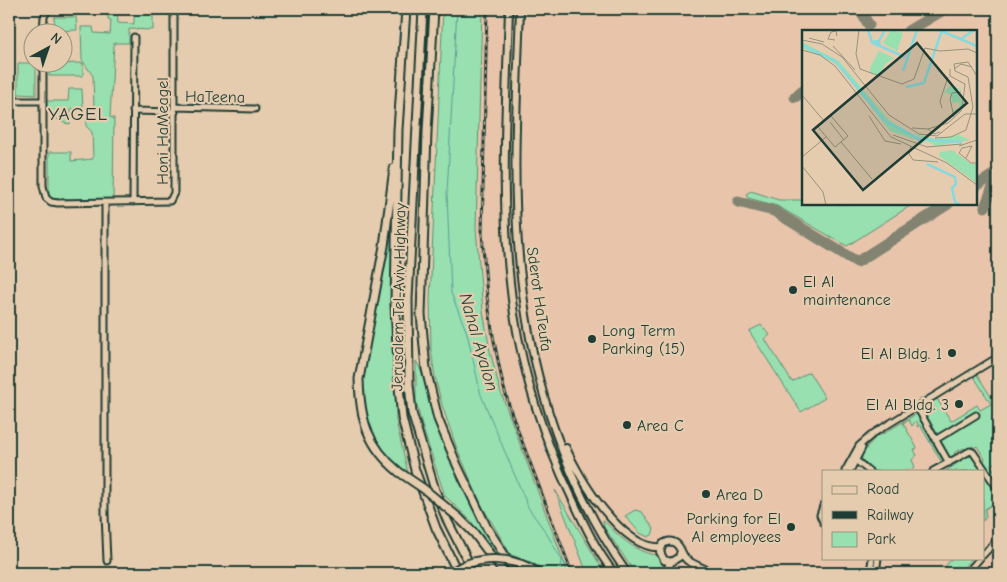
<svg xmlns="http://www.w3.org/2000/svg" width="1007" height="582" viewBox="0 0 1007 582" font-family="'Comic Neue',sans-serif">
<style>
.built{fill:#e8c4ab;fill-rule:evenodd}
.green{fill:#98e0af;stroke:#5c8e72}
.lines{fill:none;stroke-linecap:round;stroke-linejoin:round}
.stream{stroke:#5d9b9a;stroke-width:1}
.taxiway{stroke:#828471;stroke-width:11}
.minor-casing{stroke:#1f3d34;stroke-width:9}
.major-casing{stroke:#1f3d34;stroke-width:10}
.highway-casing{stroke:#1f3d34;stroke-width:11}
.minor{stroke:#e6ccae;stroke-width:5}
.major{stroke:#e6ccae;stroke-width:6}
.highway{stroke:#e6ccae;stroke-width:7}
.rail-casing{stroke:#1f3d34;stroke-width:3}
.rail{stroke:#e6ccae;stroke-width:1;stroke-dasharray:4;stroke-linecap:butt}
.highway-bridge-casing{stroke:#1f3d34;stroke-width:11;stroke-linecap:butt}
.highway-bridge{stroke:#e6ccae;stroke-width:7}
.poi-dot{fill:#1f3d34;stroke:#e6ccae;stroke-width:2}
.labels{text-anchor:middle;stroke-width:4.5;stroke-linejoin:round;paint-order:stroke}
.street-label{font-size:16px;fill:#1f3d34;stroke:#e6ccae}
.poi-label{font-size:16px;fill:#1f3d34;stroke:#e6ccae;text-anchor:start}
.water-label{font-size:18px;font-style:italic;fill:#24453c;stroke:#e6ccae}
.quarter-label{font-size:19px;letter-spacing:1px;fill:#1f3d34;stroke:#e6ccae}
.inset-river{fill:none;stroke:#87d9de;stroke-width:2.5}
.inset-road{fill:none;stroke:#96937d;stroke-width:1}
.view{fill:#1f3d34;fill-opacity:0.15;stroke:#1f3d34;stroke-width:2.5}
.inset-edge{fill:none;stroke:#1f3d34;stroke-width:2.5}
</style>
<rect width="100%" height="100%" fill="#e6ccae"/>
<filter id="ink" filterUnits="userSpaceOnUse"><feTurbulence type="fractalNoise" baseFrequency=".02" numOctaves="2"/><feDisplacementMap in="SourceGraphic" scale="10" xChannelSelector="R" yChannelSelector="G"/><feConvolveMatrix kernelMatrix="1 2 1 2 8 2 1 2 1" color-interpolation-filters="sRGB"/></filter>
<g filter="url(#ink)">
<path class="built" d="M464,9h534v564h-418l-13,-11 -37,-56 -51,-125zM803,31h173v173h-173zM823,471h160v87h-160z"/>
<path class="green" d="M108,9h9l1,14 16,1v-15h19v21l-24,-1v14h-15l-4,74 4,1 -1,82 -59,-1 -5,-3v-44h22v9l22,-2 -1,-27 -6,-6 2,-17h6l-1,-33 -11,-16 -1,-33h12l1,6 16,1 1,-14 -3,-1z
M443,9h39l-6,219 7,83 7,40 10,39 68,183h-19l-16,-10 -22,-8 -29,-49 -26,-60 -14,-41 -7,-28 -4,-28 -1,-50z
M54,17h22l1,13 -22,1z
M18,63h18v32l-18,-1z
M83,63v13h-34v-12z
M69,89h13l1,19 -12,1 -1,15c-12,-1 -22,-11 -24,-23h22z
M396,175l-2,158 2,88 12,52 -15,-8 -15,-17 -13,-31 -3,-38 25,-132z
M751,191l28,9h24v4h110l-66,42 -70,-40 -29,-8 -2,-4z
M761,325l9,10 -5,4 27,43 17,-10 16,26 -24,14 -52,-81z
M416,361c12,19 13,41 20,62 15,43 35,86 59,125l-2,2 -22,-29 -26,-25 -23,-70 -6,-25z
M976,373l17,27 5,-3v63l-7,5 5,9 -2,1 -5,-3 -6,-10 2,-3 -8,-13 -3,2 -1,-2 -7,4 -2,-2 -10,5 2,3 -3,2 -5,-2 -25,-44 2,-6 12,-7 14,22 26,-16 3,5 11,-6 -18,-29z
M916,414l3,3 24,43 -1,3 -22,-38 -3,2 1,-4 -2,-2 -4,5 -3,-6 -6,3 14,25 -3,2 3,5 -5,5 3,7c-8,5 -30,5 -40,4 -7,-2 -14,-10 -14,-18l17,-18h3z
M968,456l5,1 10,14h-37z
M983,471l15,23v7l-13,8 1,8 -3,4z
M555,490l50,83h-18z
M635,510l7,2 12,17 -2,6 -4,2 -8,-4 -15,-17z
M603,520c13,14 34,34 54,35l6,8 -2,10h-26l-31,-46z
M952,558h20l-13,15h-19z"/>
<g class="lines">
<path class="stream" d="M457,9l-10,184 4,100 16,40 14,62 48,114 16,22 17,29 -1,13
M562,560l11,13"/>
<path class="taxiway" d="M859,9l10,16
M908,31l37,-22
M795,97l8,-6
M976,186l22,-14
M738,202l36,9 83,51 91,-58
M985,207l13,-33"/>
<g class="minor-casing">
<path id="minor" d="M43,32l1,-15 4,-8
M43,62v124l3,12 5,4 7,1 112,-2 4,-8v-184
M9,101h34
M175,107l80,2
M133,111l42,1
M133,202l1,-165
M105,203v311l2,47
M917,407l32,56
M935,440l41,-25
M854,459l15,12
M845,471l14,-25 15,-13 124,-76
M850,471l12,-23
M933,471l37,-20 3,1 25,37
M823,506l-3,9 3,7
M983,555l12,-13 3,-7
M870,573l2,-15
M876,573l2,-15
M967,573l13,-15"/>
</g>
<g class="major-casing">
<path id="major" d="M509,9c-3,101 -10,205 5,305 10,64 30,126 58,184 12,26 24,52 42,75
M520,9c-3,88 -9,181 1,268 11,105 45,209 106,296
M566,448c13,30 57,103 95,99
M681,551l-2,6 -8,5 -7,-2 -4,-8 3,-8c4,-2 7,-4 12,-1 6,3 6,12 12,17 7,5 18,9 26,13
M665,573l6,-11"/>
</g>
<g class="highway-casing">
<path id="highway" d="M406,9l-8,121 -3,175 4,82 3,31 13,52 21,58 22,45
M423,9l-15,290 1,85 3,29 23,77 12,30 27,53
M434,9l-7,123 -6,182 5,55 12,50 19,46 30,63 29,45
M394,168l-10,78 -25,133c1,40 8,67 40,93
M459,518l15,15 30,40"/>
</g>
<use href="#minor" class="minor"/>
<use href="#major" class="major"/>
<use href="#highway" class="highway"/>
<g class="rail-casing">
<path id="rail" d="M487,9l-5,224 5,64 6,39 10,49 9,30 60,158"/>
</g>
<use href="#rail" class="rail"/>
<g class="highway-bridge-casing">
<path id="highway-bridge" d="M399,472l25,17 35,29
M451,573c25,-19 63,-17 87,0"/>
</g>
<use href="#highway-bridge" class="highway-bridge"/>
</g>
</g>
<g class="poi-dot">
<circle cx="793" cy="290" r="5"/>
<circle cx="592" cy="339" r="5"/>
<circle cx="952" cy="353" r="5"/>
<circle cx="959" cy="404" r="5"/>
<circle cx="627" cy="425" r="5"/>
<circle cx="706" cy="494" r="5"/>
<circle cx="791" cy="527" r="5"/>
</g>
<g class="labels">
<g class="street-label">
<text transform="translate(215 96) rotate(1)" y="6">HaTeena</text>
<text transform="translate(162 131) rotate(-90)" y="6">Honi HaMeagel</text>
<text transform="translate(398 297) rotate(-89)" y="6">Jerusalem Tel-Aviv Highway</text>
<text transform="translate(540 299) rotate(82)" y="6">Sderot HaTeufa</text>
</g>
<g class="poi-label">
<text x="803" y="287">El Al<tspan x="803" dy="18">maintenance</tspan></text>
<text x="602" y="336">Long Term<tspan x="602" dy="18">Parking (15)</tspan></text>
<text x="942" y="359" text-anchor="end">El Al Bldg. 1</text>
<text x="949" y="410" text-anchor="end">El Al Bldg. 3</text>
<text x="637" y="431">Area C</text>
<text x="716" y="500">Area D</text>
<text x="781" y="524" text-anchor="end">Parking for El<tspan x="781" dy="18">Al employees</tspan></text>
</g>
<g class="water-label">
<text transform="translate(479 342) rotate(74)" y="6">Nahal Ayalon</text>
</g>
<g class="quarter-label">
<text x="78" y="120">YAGEL</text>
</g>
</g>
<g transform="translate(802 30)">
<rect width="175" height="175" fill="#e6ccae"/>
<path d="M89,0l12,3 -6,18 -14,-8zM0,12l37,19 50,59 40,24 -39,-13 -50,-63 -7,-6 -31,-14zM77,21l15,7 -9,6 -5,11 -10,-2v-5zM144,54l17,6h-8l7,10v9l-7,6 -2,-5 7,-2 -1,-6 -7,1 -1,-8 -7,-3 6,-6zM111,103l22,6 24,-4 11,5 -34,6zM150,120l19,14h6v19l-38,-27 1,-4z" fill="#98e0af"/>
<path class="inset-river" d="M66,0l4,12 7,-1 1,6M137,0l38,16M159,9l13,-9M71,13l32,14M0,15l33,16 50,60 34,18 2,5M74,16l9,-16M101,41l14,-41M104,57l18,-4 18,-53M117,109l43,3M125,134l28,13 1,7 -4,4 3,14 6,3"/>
<path class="inset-road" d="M57,0l-3,24 4,15 42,15 12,-5 11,-31 15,3 28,-2 9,4M7,8l15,4M0,10l20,4 20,13 47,58 30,19 18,2 28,-22h12M33,10l-7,-1 3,-7 5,-1 1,5M31,16l22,24M0,20l18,5 15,11 56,71 56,26 30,22M148,39v7l15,8 -3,25M152,39l7,-5 11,3M0,65l22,26M171,77l-5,-30 -13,-6 -1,-7 14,-2 9,14M140,78l-2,-7 8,-24M29,86l17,20 -13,11 -17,-20zM67,86l16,25 16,3M152,87l-4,-18 2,-6 9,-1M28,92l14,18M110,98l16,1M138,102l-6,2 -6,-5 20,-6 14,-13M91,105l34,12 35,-3M133,108l16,-1 15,-7 7,-23M39,112l31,37M109,116l-2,8 4,6 25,2M157,116l18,-6M0,127l24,-20M164,128l6,-12 -10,2 -3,5 12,10h6M0,136l21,26 3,13"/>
<path class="view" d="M115,13l50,60 -104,87 -50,-60z"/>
<rect width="175" height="175" class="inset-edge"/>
</g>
<rect width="1007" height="582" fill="none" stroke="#e6ccae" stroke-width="30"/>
<rect x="15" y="15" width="977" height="552" fill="none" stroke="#1f3d34" stroke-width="2" filter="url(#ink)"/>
<rect x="822" y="470" width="162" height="90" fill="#e6ccae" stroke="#96937d"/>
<rect x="832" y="486" width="25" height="8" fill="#e6ccae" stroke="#96937d"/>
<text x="867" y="494" font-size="15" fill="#1f3d34">Road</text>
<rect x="832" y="511" width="25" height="8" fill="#1f3d34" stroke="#96937d"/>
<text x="867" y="520" font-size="15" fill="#1f3d34">Railway</text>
<rect x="832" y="532" width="25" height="15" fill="#98e0af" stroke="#96937d"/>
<text x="867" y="544" font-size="15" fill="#1f3d34">Park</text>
<g transform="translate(48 48) rotate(40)"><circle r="24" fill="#e6ccae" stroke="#96937d"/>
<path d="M0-4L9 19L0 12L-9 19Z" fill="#1f3d34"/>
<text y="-8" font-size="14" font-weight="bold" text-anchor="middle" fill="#1f3d34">N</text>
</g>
</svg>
